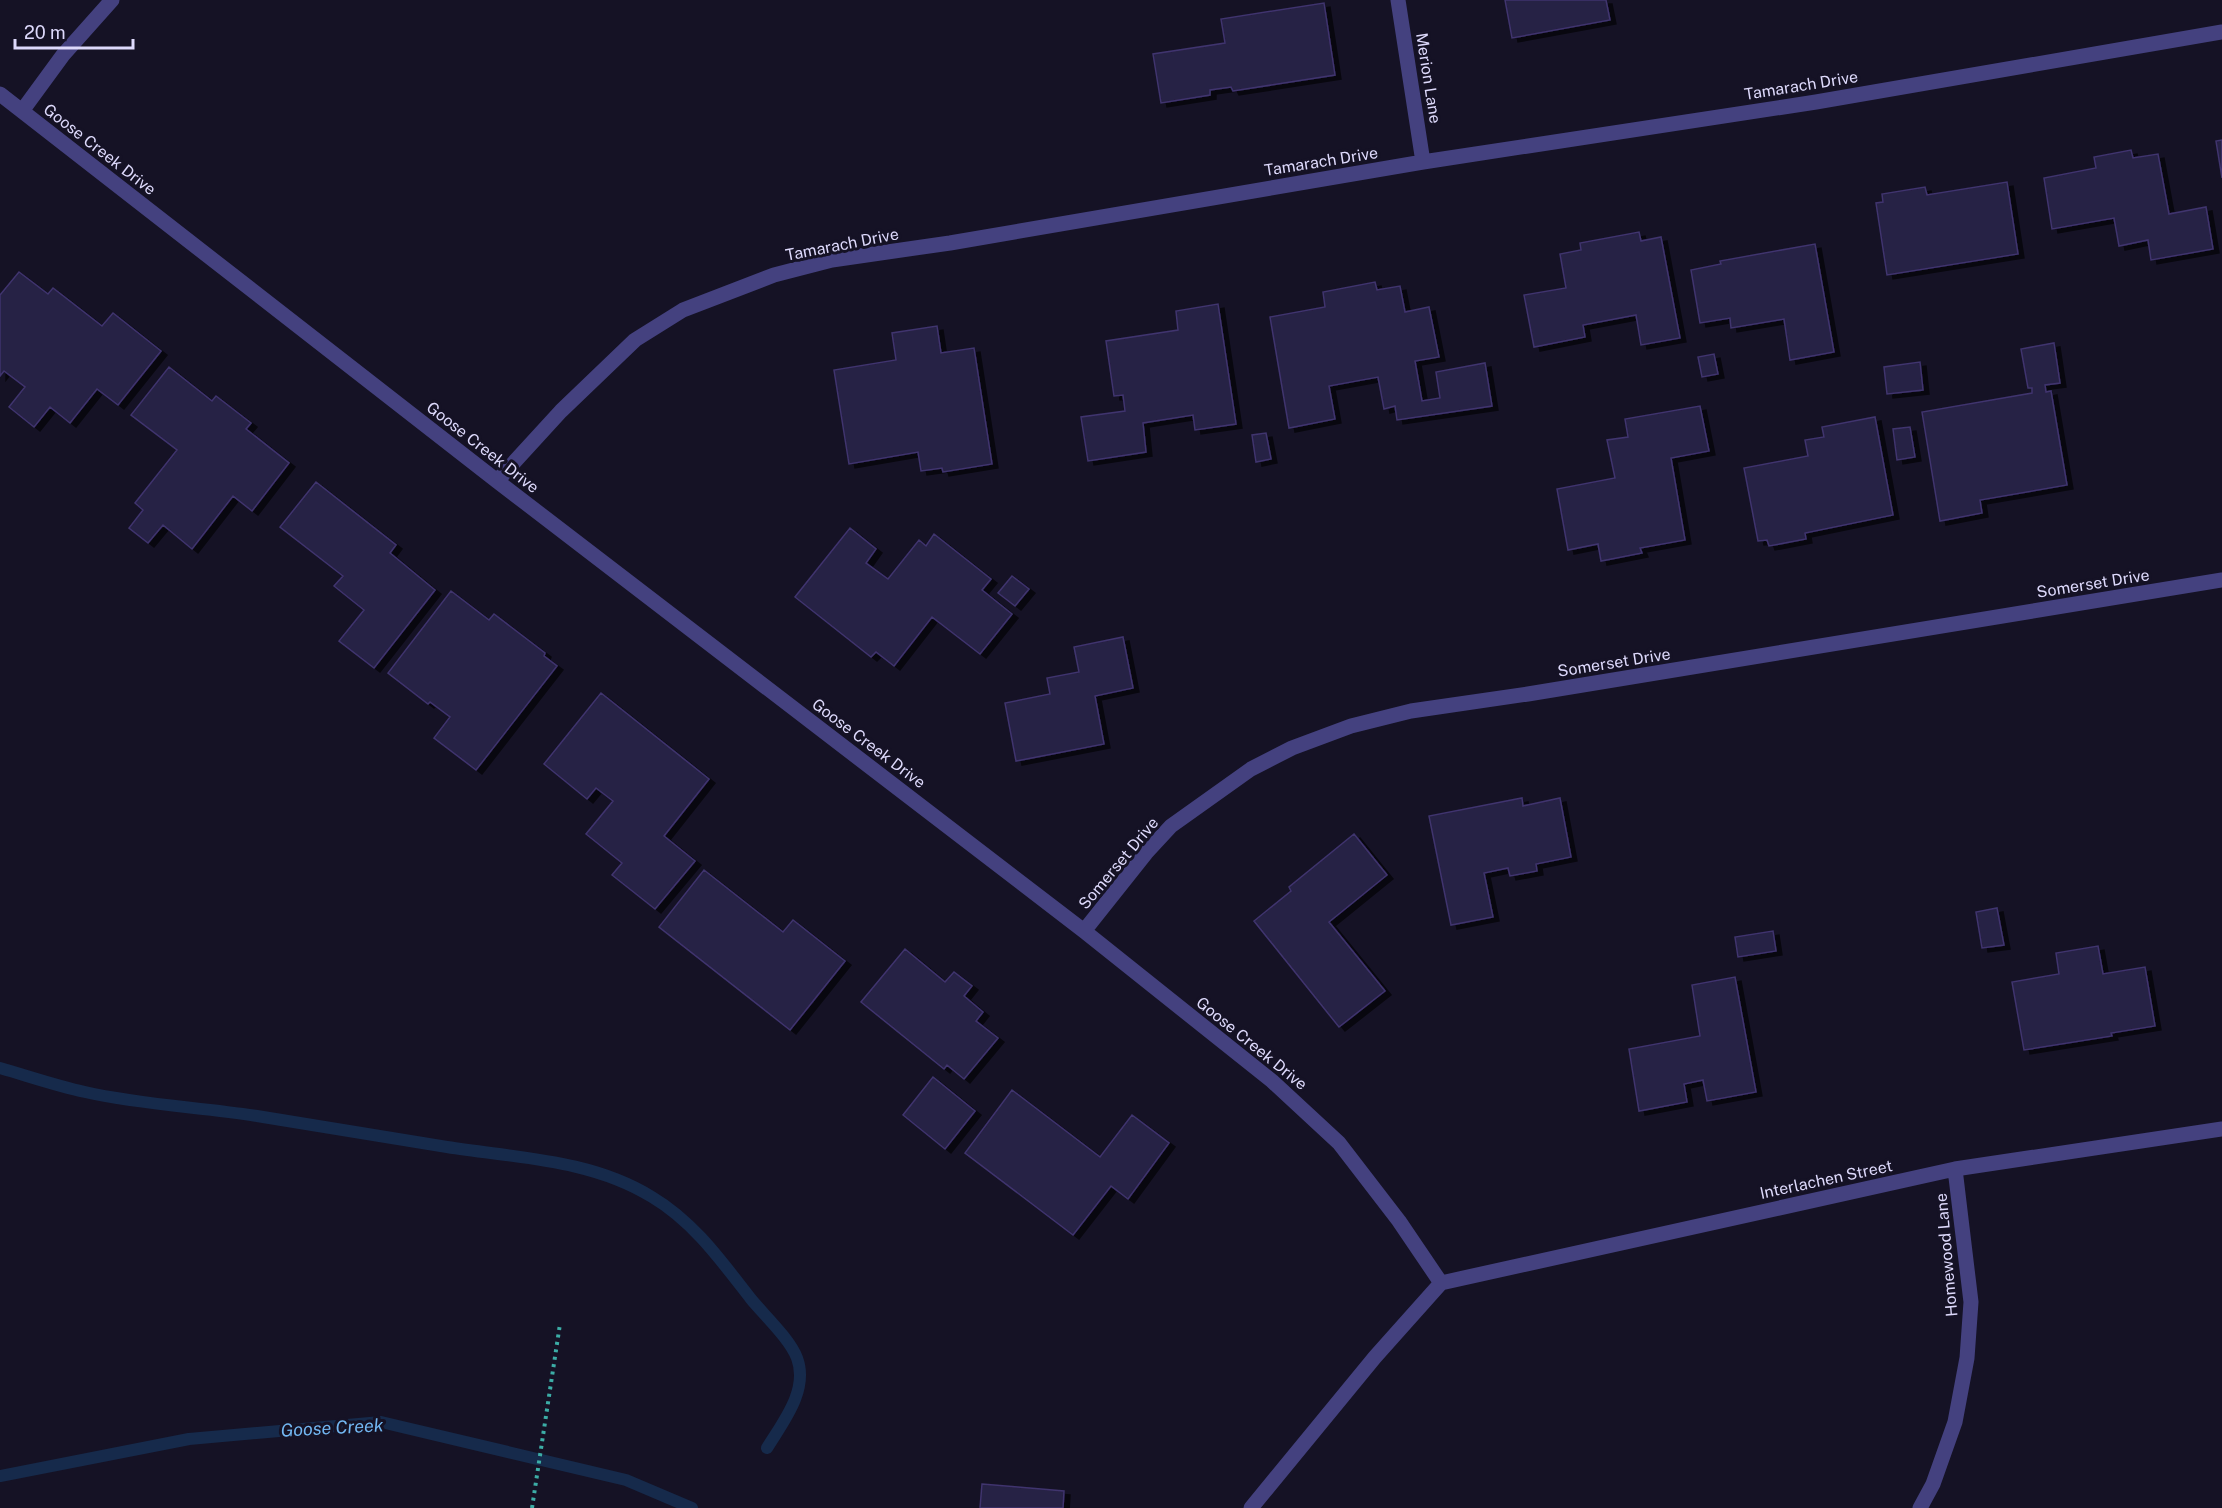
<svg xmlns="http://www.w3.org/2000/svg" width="2222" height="1508" viewBox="0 0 2222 1508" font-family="'Public Sans',sans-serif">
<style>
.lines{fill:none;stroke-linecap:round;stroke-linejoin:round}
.stream{stroke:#162a4b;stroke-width:12}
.building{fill:#272044;stroke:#3f346e;stroke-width:1.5;filter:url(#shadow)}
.path{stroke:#3cada6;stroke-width:4;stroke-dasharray:3 4.5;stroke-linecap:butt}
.minor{stroke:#44417f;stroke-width:15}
.labels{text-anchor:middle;stroke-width:6;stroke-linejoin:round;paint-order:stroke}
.street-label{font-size:16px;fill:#ddd9fb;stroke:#151225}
.water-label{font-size:18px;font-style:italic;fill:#72b6f1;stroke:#151225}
</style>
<defs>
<filter id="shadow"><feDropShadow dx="6" dy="4" stdDeviation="0" flood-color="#0009"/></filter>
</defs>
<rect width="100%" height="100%" fill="#151225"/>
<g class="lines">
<path class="stream" d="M0,1068c28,8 57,18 85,24 57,13 115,15 172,24 63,10 127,21 190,31 69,11 144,12 205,50 42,25 70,65 99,102 13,16 39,40 46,59 12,32 -14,64 -30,90
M0,1476l189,-37 192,-17 245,58 66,28"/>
</g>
<path class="building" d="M1505,0h101l4,20 -98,18z
M1324,3l11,72 -102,16 -2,-4 -21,3v5l-49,8 -8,-49 72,-11 -4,-24z
M2222,140v38l-6,-37z
M2131,150l2,8 25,-4 11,60 37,-7 7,42 -62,11 -3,-20 -29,6 -5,-28 -62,11 -8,-51 52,-10 -2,-11z
M2007,182l11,72 -131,21 -11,-72 7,-1 -1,-8 43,-7 2,8z
M1639,232l2,9 20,-4 19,101 -39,7 -5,-30 -53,10 2,12 -51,10 -10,-52 42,-7 -6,-34 21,-4 -1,-7z
M1815,244l19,108 -44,8 -6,-41 -53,9 -1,-10 -30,5 -9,-53 30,-6 -1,-3z
M19,272l29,22 5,-6 49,38 11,-13 48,38 -43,54 -21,-16 -27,34 -20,-16 -16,20 -25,-20 16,-20 -21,-16 -4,5v-81z
M1375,282l2,8 23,-4 5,26 24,-5 10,50 -24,4 7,40 18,-3 -4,-26 49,-9 7,43 -95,14 -2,-14 -11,3 -6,-32 -49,9 6,33 -46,9 -19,-111 55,-10 -2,-15z
M1218,304l18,120 -41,6 -2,-15 -50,8 3,29 -58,9 -7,-44 44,-6 -2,-16 -9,1 -8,-55 72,-11 -2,-19z
M937,326l4,27 33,-5 18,116 -49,8 -1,-4 -21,3 -3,-19 -69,12 -15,-94 62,-10 -4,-27z
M2054,343l6,40 -15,2 1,7 5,-1 16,94 -87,15 2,13 -42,8 -18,-109 110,-19v-5h-4l-7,-39z
M1714,354l4,20 -16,3 -4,-20z
M1920,362l3,28 -36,4 -3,-27z
M169,367l43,34 4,-5 35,27 -5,6 43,34 -37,48 -19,-15 -41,53 -29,-24 -15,18 -19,-15 14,-18 -8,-7 42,-53 -46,-35z
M1700,406l9,45 -38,7 14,82 -45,8 2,5 -41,8 -3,-17 -30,6 -11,-61 58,-11 -8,-38 21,-3 -3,-18z
M1875,417l18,98 -88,18 1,6 -37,7 -2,-6 -9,1 -14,-73 64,-12 -3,-16 19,-3 -2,-10z
M1910,427l5,30 -18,3 -4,-31z
M1266,433l5,26 -15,3 -4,-27z
M316,482l80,63 -6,8 45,37 -61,78 -35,-27 25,-31 -30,-24 9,-10 -63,-49z
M850,528l26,21 -10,14 22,16 31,-39 7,6 8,-12 57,45 -9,11 30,24 -32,40 -48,-37 -38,49 -18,-14 -5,5 -76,-60z
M1012,576l17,13 -14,17 -17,-13z
M451,591l38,29 5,-6 51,39 -1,3 13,10 -81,104 -42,-32 16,-21 -20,-15 -2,2 -40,-31z
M1123,637l10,51 -38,8 9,48 -88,17 -11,-58 45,-9 -3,-16 32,-6 -5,-25z
M601,693l108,86 -45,57 31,25 -40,48 -43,-34 10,-12 -36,-29 27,-33 -17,-13 -9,11 -43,-35z
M1522,798l1,8 37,-8 11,59 -35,7 1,7 -27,5 -2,-8 -24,5 9,44 -42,8 -22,-109z
M1354,834l33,41 -58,47 56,69 -46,36 -85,-106 37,-30 -2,-4z
M704,870l79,62 10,-12 52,41 -55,69 -131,-103z
M1997,908l7,37 -22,3 -6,-36z
M1773,931l3,20 -38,6 -3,-20z
M2098,946l5,28 42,-7 10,59 -44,7 1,3 -88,14 -12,-68 47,-8 -3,-21z
M905,949l40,33 9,-10 18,14 -8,10 19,16 -7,9 22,17 -34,41 -17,-14 -3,4 -83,-67z
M1735,977l21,115 -49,9 -4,-21 -19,4 3,18 -48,9 -10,-62 71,-13 -8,-51z
M933,1077l42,34 -30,38 -42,-34z
M1012,1090l88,67 32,-42 37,28 -41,56 -17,-13 -38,49 -108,-82z
M982,1484l82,7 -1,17h-83z"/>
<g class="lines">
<path class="path" d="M532,1508l28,-184"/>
<path class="minor" d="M1398,0l25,162
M0,94l497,387 587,450 188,150 67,62 60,78 42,62 -66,74 -124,151
M22,111l41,-56 49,-55
M497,481l64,-70 74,-71 48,-30 91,-35 58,-15 118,-17 473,-81 393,-60 406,-70
M1084,931l62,-78 25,-27 80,-57 41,-21 59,-22 60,-15 117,-17 694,-114
M1441,1283l514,-114 267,-40
M1920,1508l13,-24 22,-62 12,-64 4,-56 -16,-133"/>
</g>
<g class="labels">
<g class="street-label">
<text transform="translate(1429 78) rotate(81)" y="6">Merion Lane</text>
<text transform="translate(1801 85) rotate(-9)" y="6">Tamarach Drive</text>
<text transform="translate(100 149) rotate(38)" y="6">Goose Creek Drive</text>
<text transform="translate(1321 161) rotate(-9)" y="6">Tamarach Drive</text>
<text transform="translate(842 244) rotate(-11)" y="6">Tamarach Drive</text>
<text transform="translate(483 447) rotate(38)" y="6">Goose Creek Drive</text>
<text transform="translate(2093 583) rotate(-9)" y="6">Somerset Drive</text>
<text transform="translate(1614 662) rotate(-9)" y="6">Somerset Drive</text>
<text transform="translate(869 743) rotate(37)" y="6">Goose Creek Drive</text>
<text transform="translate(1118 863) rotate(-50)" y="6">Somerset Drive</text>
<text transform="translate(1252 1043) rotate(39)" y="6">Goose Creek Drive</text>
<text transform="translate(1826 1179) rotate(-12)" y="6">Interlachen Street</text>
<text transform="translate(1946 1255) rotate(-95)" y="6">Homewood Lane</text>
</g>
<g class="water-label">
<text transform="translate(332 1428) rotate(-3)" y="6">Goose Creek</text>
</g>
</g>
<path d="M15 39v9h118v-9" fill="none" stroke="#ddd9fb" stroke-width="3"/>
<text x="24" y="39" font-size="18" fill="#ddd9fb" stroke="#151225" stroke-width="4.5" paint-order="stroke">20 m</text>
</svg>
